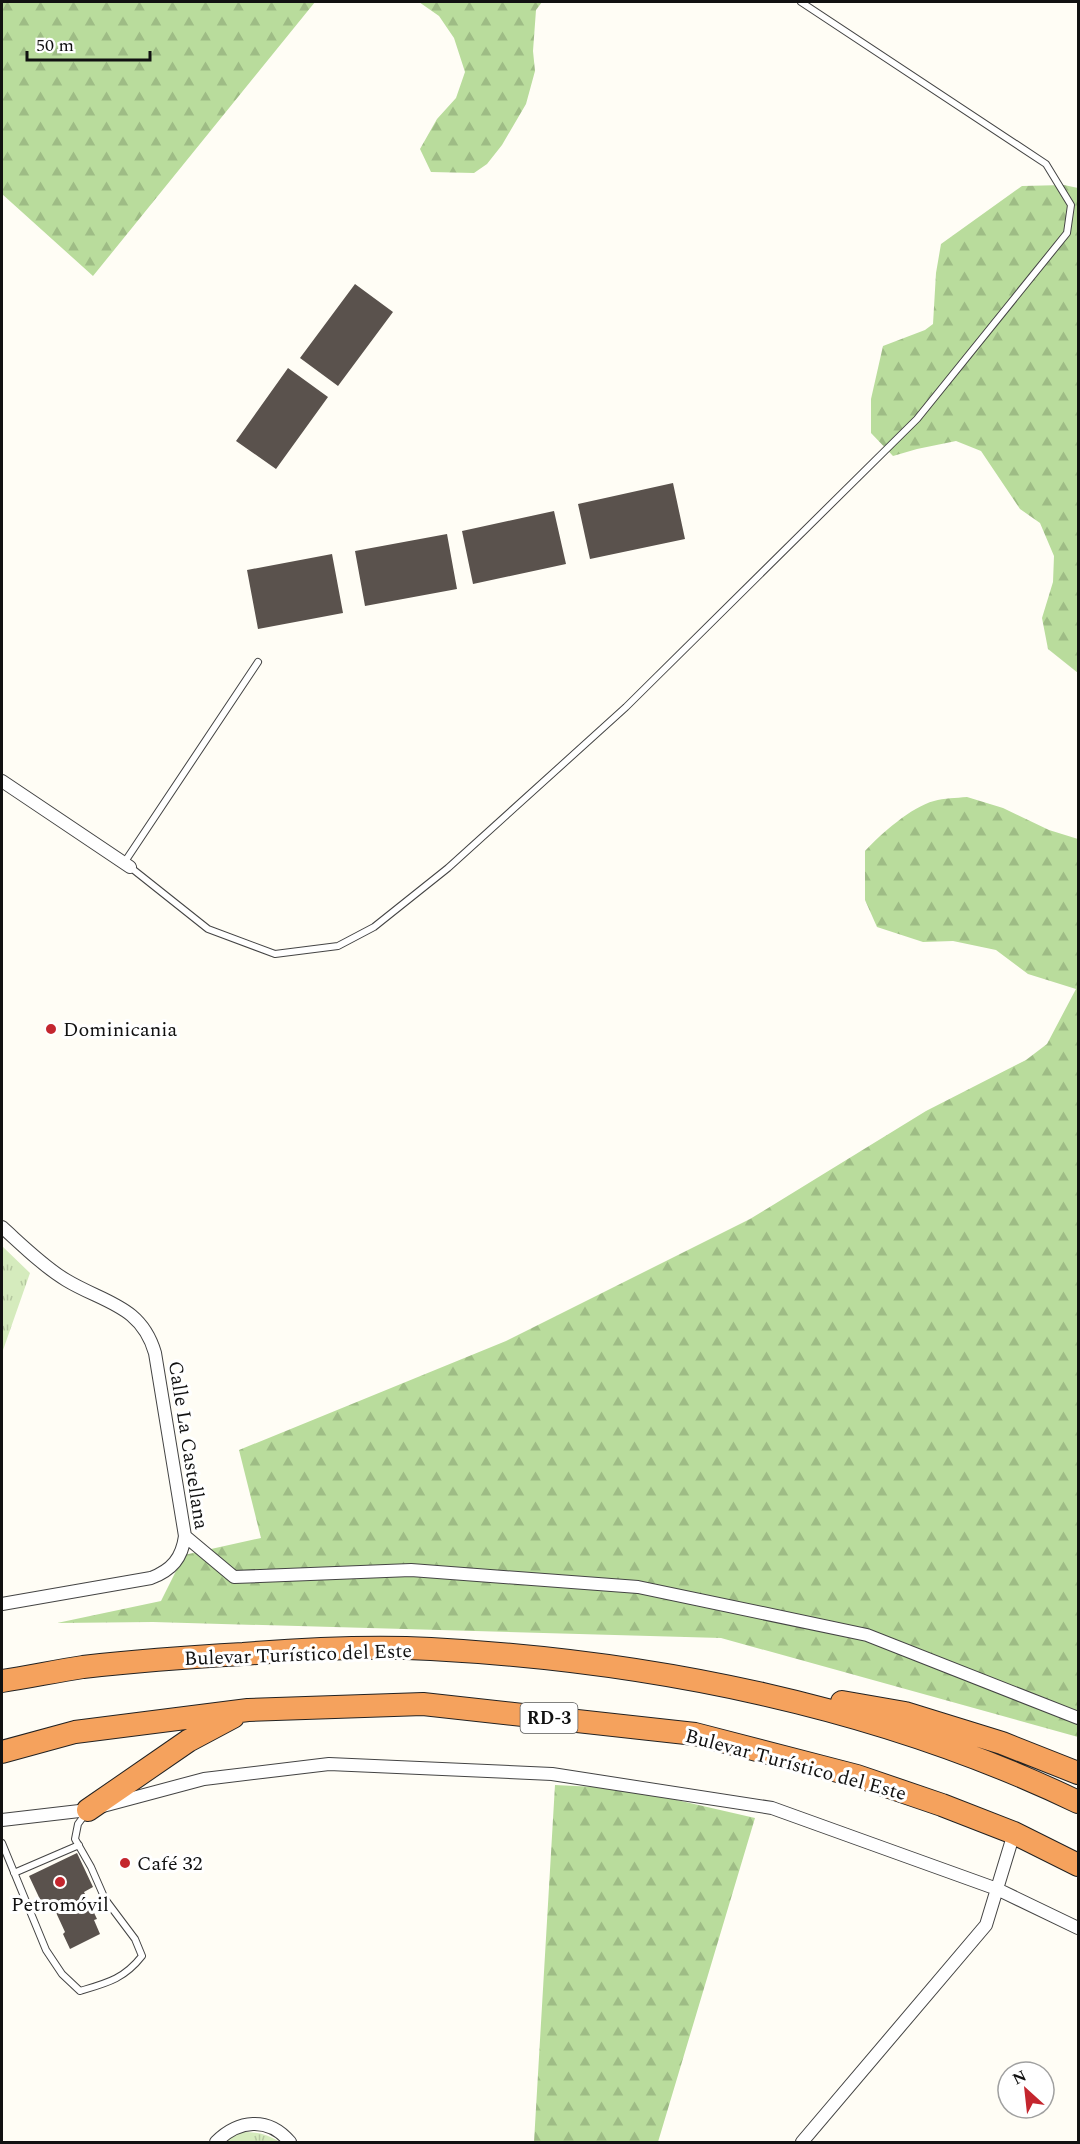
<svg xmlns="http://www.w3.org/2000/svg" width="1080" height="2144" viewBox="0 0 1080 2144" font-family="Spectral,serif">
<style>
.grass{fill:url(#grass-tufts)}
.forest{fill:url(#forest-firs)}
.building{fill:#5a524d}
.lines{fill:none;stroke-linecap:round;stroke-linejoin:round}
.lane-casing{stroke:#444;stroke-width:8}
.street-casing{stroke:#444;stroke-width:14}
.highway-casing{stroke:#222;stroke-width:24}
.lane{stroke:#fff;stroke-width:6}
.street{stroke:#fff;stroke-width:12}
.highway{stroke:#f5a25d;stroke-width:22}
.poi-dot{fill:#c4262e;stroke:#fff;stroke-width:2}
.labels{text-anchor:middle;stroke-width:6;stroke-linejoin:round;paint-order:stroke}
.shield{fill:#fff;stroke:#585858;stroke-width:1.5}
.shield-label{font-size:18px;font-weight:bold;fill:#111}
.poi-label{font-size:20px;fill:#111;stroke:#fff;text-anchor:start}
.street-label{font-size:20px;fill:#111;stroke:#fff}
</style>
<defs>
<pattern id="grass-tufts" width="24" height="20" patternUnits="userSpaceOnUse" patternTransform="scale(1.5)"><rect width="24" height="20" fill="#d5ebbd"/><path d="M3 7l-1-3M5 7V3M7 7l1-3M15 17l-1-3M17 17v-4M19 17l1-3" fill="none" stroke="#b6c8a1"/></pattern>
<pattern id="forest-firs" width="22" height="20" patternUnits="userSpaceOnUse" patternTransform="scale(1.5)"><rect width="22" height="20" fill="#b9dc9c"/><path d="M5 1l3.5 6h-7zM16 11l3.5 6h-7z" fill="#9ebc85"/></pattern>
</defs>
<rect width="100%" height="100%" fill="#fffdf5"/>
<path class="grass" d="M2,1246l28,27 -28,80z
M243,2132c15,0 24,2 37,10h-55l6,-5z"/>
<path class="forest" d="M2,2h313l-222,274 -91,-82z
M419,2h123l-6,8 -3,41 2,20 -9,33 -24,41 -15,19 -13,9 -43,-1 -11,-23 17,-30 19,-21 9,-26 -11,-34 -15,-22z
M1064,185l14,3v485l-30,-24 -6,-31 11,-36 1,-26 -14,-33 -20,-14 -39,-58 -25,-10 -39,8 -24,7 -22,-23v-34l12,-53 42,-16 8,-6 3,-51 5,-29 81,-58z
M967,797l36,11 46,22 29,9v898l-357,-99 -568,-16 -96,1 104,-22 23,-46 77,-17 -22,-88 267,-109 244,-122 176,-108 100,-51 21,-16 29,-55 -48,-15 -32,-24 -43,-9 -30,1 -46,-15 -12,-27v-49c16,-17 46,-44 69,-50 10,-3 22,-3 33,-4z
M555,1785l41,2 72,11 87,20 -97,324h-124z"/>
<path class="building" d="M355,284l38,28 -55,74 -38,-28z
M288,368l40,29 -52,72 -40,-28z
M673,483l12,56 -95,20 -12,-55z
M554,511l12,53 -93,20 -11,-53z
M447,534l10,55 -92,17 -10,-55z
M332,554l11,59 -85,16 -11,-59z
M77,1853l16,34 -9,5 13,27 -3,1 6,14 -30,15 -7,-15 2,-2 -12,-26 -8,4 -16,-34z"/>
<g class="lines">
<g class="lane-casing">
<path id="lane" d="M124,863l134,-201
M130,867l78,62 67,25 63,-8 36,-19 74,-59 178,-161 291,-288 150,-186 4,-28 -25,-41 -245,-162
M2,1843l44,107 16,24 18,17c27,-8 44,-12 62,-35l-7,-17 -30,-40 -14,-32 -16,-28 3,-15 8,-11
M14,1873l65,-28"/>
</g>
<g class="street-casing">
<path id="street" d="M2,781l128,86
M2,1227c20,18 41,39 64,53 38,23 75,25 89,73l30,183c-3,22 -13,34 -34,42l-149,26
M185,1536l49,41 177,-7 227,17 229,48 211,83
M2,1820l86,-10 116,-31 125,-15 223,10 220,34 225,81 81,39
M216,2142c22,-22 52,-26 74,0
M802,2142l184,-217 28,-92"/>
</g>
<g class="highway-casing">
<path id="highway" d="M2,1681c27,-4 54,-10 81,-14 53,-6 107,-10 160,-13 62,-5 126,-8 188,-5 221,12 447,57 647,153
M842,1702l63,11 97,30 76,30
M2,1752l73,-20 173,-22 175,-6 272,30 162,42 85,29 72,28 64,32
M88,1810l100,-69 45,-24"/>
</g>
<use href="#lane" class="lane"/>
<use href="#street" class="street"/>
<use href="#highway" class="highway"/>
</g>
<g class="poi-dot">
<circle cx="51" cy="1029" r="6"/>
<circle cx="125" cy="1863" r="6"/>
<circle cx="60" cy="1882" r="6"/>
</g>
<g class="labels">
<rect class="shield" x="520.5" y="1703" width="57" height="30" rx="4.5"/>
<g class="shield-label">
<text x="549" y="1724">RD-3</text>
</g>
<g class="poi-label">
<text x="63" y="1036">Dominicania</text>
<text x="137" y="1870">Café 32</text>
<text x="60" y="1911" text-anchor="middle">Petromóvil</text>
</g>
<g class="street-label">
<text transform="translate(189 1445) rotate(81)" y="7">Calle La Castellana</text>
<text transform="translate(298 1654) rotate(-2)" y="7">Bulevar Turístico del Este</text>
<text transform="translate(796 1764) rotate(15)" y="7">Bulevar Turístico del Este</text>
</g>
</g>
<rect width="1080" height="2144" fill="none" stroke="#111111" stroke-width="6"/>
<g transform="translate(1026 2090) rotate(333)"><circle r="28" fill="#ffffff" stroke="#a0a0a0" stroke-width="1.5"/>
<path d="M0-4.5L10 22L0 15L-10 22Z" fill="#c4262e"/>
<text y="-9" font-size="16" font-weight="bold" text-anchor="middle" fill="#111111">N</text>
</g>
<path d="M27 51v9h123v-9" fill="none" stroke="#111111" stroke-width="3"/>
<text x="36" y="51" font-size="18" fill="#111111" stroke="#ffffff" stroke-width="4.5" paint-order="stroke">50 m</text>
</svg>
